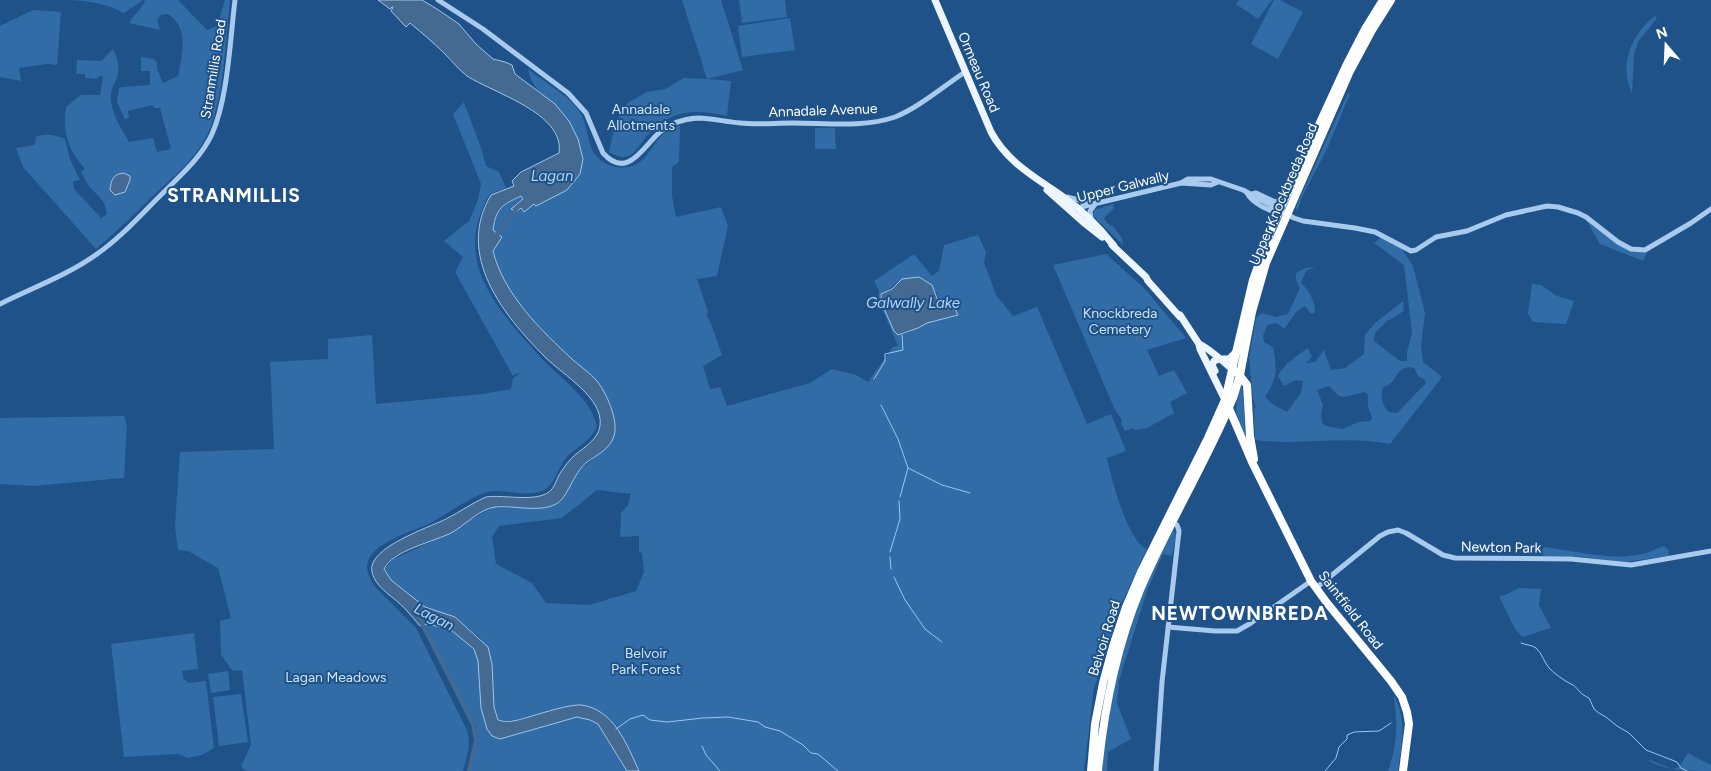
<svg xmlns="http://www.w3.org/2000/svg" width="1711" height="771" viewBox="0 0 1711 771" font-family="Figtree,sans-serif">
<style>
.green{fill:#316ca7;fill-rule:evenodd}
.water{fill:#446a92;stroke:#9cc6ed}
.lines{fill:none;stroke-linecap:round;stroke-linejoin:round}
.stream{stroke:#9cc6ed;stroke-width:1}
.canal{stroke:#446a92;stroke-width:4}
.minor{stroke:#a8caec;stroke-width:5}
.major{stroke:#edf5ff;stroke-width:7}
.highway{stroke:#fff;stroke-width:8}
.labels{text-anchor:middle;stroke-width:4;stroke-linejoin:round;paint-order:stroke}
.street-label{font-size:14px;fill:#fff;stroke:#1e5289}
.park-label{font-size:14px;fill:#cde3f8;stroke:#1e5289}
.water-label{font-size:15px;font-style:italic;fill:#b4d4f3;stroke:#1e5289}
.district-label{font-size:19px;font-weight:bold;letter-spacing:1px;fill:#fff;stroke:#1e5289}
</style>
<rect width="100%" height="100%" fill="#1e5289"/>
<path class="green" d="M71,0h72l-19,13c-17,-9 -34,-12 -53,-13z
M145,0h33l29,30 10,-4 8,-26h5c-4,39 -6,96 -21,131 -11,25 -32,43 -52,61 -20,20 -40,39 -61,57l-73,-82 -7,-19 19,-3 1,-8c10,-4 18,-2 29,2l5,20 10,21 -7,1 1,8 27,29 6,-4c-2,-15 -9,-17 -17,-27 -4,-4 -6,-10 -9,-15l4,-3c-17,-20 -23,-36 -19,-62l15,-12h19l3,-19h-4l-3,3 -11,-1v-4h-9l1,-14 24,1 12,-12c5,10 8,20 3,31 -2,6 -6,10 -5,18 0,16 11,31 18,44l24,-4 4,14 14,-3 -11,-41h-5l-3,-3 -24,6 1,7 -4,1 -8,-17 2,-13 2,-2 29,-2v-14h-9v-14l13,2 3,4v6l6,14 15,-7c4,-22 12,-47 -10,-62l-7,1 -4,5 3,10 -31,-7c4,-7 15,-17 16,-23z
M682,0h39l22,70 -36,9 24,2 -4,35c-19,-4 -39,-7 -57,2 -8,5 -18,12 -24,19 -12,15 -16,27 -37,15l6,-28 9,-17 5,-5 18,-10 18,-3 19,-11 23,1z
M739,0h46l2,17 -45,6z
M1239,0h33l-14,19 -22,-15z
M1274,0h6l23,12 -25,47 -27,-15z
M33,10l28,2 -4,53 -9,-1 -29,4 2,13 -21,-4v-51z
M1655,16l2,2 -19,24 -4,13 -2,38c-14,-27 0,-60 23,-77z
M790,18l5,32 -53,7 -4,-31z
M528,69c15,12 35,23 48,38 12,13 10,33 18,46 9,13 27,18 41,12 13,-6 18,-22 28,-31 5,-4 12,-6 17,-9l-1,37 -7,5v29l4,21 45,-10 7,19 -11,50 -20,3 11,33 -2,3 4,6 12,34 -19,11 7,23 10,-2 7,19 83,-23 22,-14 24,6 12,7 25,-35 5,-1 -20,-47 1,-8 -5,-10 40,-27 18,22 7,-5 5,-26 34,-10 8,17 -2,10 12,33 17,21 24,-9 50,117 24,-10 15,37 -19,7c4,19 21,85 40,91l-25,54 -28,85 -10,83h-445l-25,-47 -34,-19c-17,3 -69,19 -82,15l-4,-13 -2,-43 -12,-26 -25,-21 -30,-10 -34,-27 -7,-11 10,-10 49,-23 44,-26 8,-3 31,1 37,-10 16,-28 18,-14c1,-12 10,-56 6,-65 -5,-13 -18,-20 -28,-29 -26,-25 -77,-73 -81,-109 -1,-5 3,-12 5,-18l-6,-5c4,-22 9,-25 29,-34l1,3 -9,6 3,6 5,-2 3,2 9,-7 2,1 31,-15 -12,-86c-14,-9 -24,-18 -27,-35zM919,277l18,16 3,13 3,3h12l2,6 -30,8 -25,12 -8,-4 -13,-29 -1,-6 22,-17zM597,490l34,4 -3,11 -7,8 -1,24 19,-1v16l3,1 2,19 -8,19 -47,14 -43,-2 -14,-20 -36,-19 -4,-27 7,-11 63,-8z
M1348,93l2,1 -23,55 -26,50 -4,13 -1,-5 6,-14z
M464,102l17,46 5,18 13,6 7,16 -16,6c-32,54 -8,96 29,139 9,10 18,21 28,31 19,18 43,35 50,62 -6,16 -20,20 -31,32 -8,10 -12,28 -24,33 -17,6 -32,-1 -49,0 -18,2 -47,24 -64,33 -16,7 -50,17 -59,33 -7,11 0,22 6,31l40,40 50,100c6,16 1,28 -3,43h-217l-5,-5 10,-21 -9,-75 -9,1 -12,-16 -1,-34 11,-3 -13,-50 -30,-17 -10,-1 -3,-24 5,-74 94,-3 -4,-87 58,-3v-20l44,-4 4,69 107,-10 28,-5 2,-11 6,-4 -2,-1 -4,3 -58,-104 8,-15 -19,-16 25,-20 9,-21 3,-16 -28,-70z
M815,128h20l1,21h-21z
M1113,204l1,4 -10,10c2,4 4,7 9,8l9,12 1,7 -30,-29 1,-6z
M1587,221l46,30 14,1 -4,9 -43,-17z
M1381,237l21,12 11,17 12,47 -4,32 2,17 19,15 -52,67c-44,-9 -90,2 -135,-4l-1,-31 2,-2 -3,-8 -4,-41 7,-40 6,-5 14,4 12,-3 12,-26 -4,-8v-7l9,-5 10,-1 -9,4 -5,12c7,6 15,19 14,29l-4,2 -6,-8 -8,5 -13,18 -7,-6 -10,2 -4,11 1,6 9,5c4,23 5,30 -8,50l7,7 15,8 14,-19 2,-12 -7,-1 -12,6 -6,-10c7,-13 18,-20 30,-28l4,9 -6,6 9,-1 9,-12 7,20 14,-2 19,-14 1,-19 10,-12 28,-22 1,10 -17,10 -12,12 -1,8 26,20h7v-9l5,-19 -8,-68 -30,-22zM1408,367l6,1 4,8 7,4 1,3 -29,30 -8,-1c-8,-7 -8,-15 -6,-25 15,-4 11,-17 25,-20zM1329,386l10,10 6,1 20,-5 3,3v12l4,11 -2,3 -11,1 -17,7 -16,-3 -4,-3 -1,-8 2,-10 -6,-15z
M1106,254l38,34 42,50 -39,12 12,26 15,-6 13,23 -17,9 4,11 -27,15 -12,2 -1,-2 -9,3 -4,-8 1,-3 -7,-10 -62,-145z
M1532,284l9,1 16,11 17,5 -8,23 -33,-2 -5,-8z
M1240,378l4,7 -2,1 4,50 -2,1 -6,-16 -2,-12z
M124,416l3,10 -3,52 -91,8 -33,-2v-66z
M1173,527l3,8 -4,21 -9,-2 -16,37 -28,90 -2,22 14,36 -23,13 -1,19h-5c4,-62 17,-125 41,-182 9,-21 20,-41 30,-62z
M1664,546l5,5 -1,5 -43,6 -52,-6h-29l-4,-4 4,-5c30,4 68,14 98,7 7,-1 14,-6 22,-8z
M1519,588l22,1 -2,16 12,23 -29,9 -7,-8 -16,-33 6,-1z
M420,621l8,3 23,6 23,19 26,90 77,-22 13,3 8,4 29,47h-157l7,-27 -1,-18z
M194,633l4,36 -16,2 1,7 6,5 17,-2 8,67 -12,7 -14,3 -10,-4 -54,3 -13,-113z
M228,671l2,19 -19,3 -3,-19z
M241,694l7,48 -29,4 -6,-49z
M1393,694c15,26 9,49 5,77h-10c10,-28 10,-48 5,-77z
M1688,753l23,12v6c-23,0 -44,0 -62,-10l1,-1 23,9 6,-2z"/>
<path class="water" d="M378,0h44l15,9 22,15 17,20 17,15 12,3 7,3 3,9 40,30 14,17 9,18 5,20 -3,15 -13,16 -31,16 -2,-2 -10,8 -3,-4 -4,3 -6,-2 12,-10 -2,-3c-19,9 -25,12 -28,34l9,7 -9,14c11,44 48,79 80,109 7,6 18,14 23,20 10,11 23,41 18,56 -4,13 -17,19 -27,26 -14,11 -19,36 -31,42 -17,9 -43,1 -61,3 -15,2 -29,17 -42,25 -19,10 -60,18 -69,37l7,11 34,27 30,10 33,30 4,17 2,43 4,13c11,4 23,-1 34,-4 10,-3 39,-12 49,-11 33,4 46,40 58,66h-12l-29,-47 -8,-4 -13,-3 -77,22 -8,-3 -5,-7 -6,-21 -3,-47 -4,-12 -23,-19 -23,-6 -8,2c-7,-8 -13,-16 -21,-23 -10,-9 -24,-17 -27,-31 -6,-24 58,-45 74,-53 14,-7 26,-16 40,-22 18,-3 54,7 66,-8 3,-4 5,-10 7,-14 5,-8 10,-15 17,-21 9,-7 22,-15 24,-28 4,-28 -37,-51 -55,-69 -42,-42 -90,-102 -54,-162l23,-9 -2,-5 9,-9 38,-19c6,-40 -66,-60 -92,-77 -8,-6 -15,-15 -22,-22 -11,-11 -23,-21 -35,-31l-4,4 -15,-16 2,-4h-1l-2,2z
M124,173l6,3v4l-5,12 -10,3 -5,-5c1,-10 3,-16 14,-17z
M919,277l13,8 8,21 3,3h12l3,6 -31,8 -9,5 -20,7 -4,-4 -13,-29v-8l11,-5 10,-10z"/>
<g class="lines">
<path class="stream" d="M874,379l11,-18v-7l18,-4 -1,-15
M881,405l17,34 10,29 -8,29
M908,468l34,17 28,8
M890,552l10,-33 -1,-18
M890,557l1,12
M894,577l11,23 20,29 17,13
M1521,643c5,2 11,2 15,5 6,5 8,14 13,20 6,6 14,12 22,16 6,2 8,10 18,14l5,11 5,4 7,4 11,9 12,7 17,17 31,12 4,6 6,3
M616,729l14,-10 13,-4 7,5 17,2 36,-4 25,-1 30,5 7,5 15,4 23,14 8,8 7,1 20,17
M702,746l4,9 14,16
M1325,771l11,-13 3,-11 8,-8v-4l7,-3 25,-1 12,-8"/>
<path class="canal" d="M496,236l21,-28
M421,622l52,102 3,17 -7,30"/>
<path class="minor" d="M438,0l45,29 85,64 18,20 17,40c25,28 41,-8 57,-21 10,-9 24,-13 38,-14 14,0 28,4 42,5 17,2 35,0 53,0 33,0 70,5 102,-6 23,-9 49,-31 70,-45
M1181,183l7,-4h23l32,11 51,28 9,3 52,7 20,4 36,19 5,-1 20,-13 31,-6 39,-16 41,-9 11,1 20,6 8,4 32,25 13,7 14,1 46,-27 20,-14
M1247,193c5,10 23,19 34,20
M1252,194l4,-1 19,9 10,-4
M1067,197l23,6
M1077,208l104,-25 30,2 7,-3
M1091,220l-1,-9 6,-8
M0,304c32,-16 68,-29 97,-50 26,-18 47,-43 70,-65 16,-16 35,-33 45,-55 16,-36 18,-94 23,-134
M1316,588l64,-52 8,-4 10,-2 8,3 37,22 12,3 116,1 60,6 80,-14
M1168,627l47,4h22l14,-8 60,-42
M1156,771l6,-89 17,-151 -2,-6 -6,-3"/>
<path class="major" d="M935,0l56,132c16,30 44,45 71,64 19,13 38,32 52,50
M1047,190l36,32 19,15
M1112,245l34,32 2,4 32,36
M1180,315l19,29 1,5 25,51
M1199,344c7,2 26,19 33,25
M1215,371l-3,-6 2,-4 5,-2h10l7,-7"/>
<path class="highway" d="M1237,372l10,13 3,51 4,23
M1228,406l24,56 59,119 16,22 64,78 11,16 5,15 2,12 -6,47
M1091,771l4,-47 8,-41 10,-37 13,-39 15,-35 67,-134 17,-38 28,-120 19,-53 75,-163 18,-35 18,-29
M1098,771c6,-62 18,-123 42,-181 28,-66 66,-127 93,-192l7,-23 12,-63 14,-49 84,-192 22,-41 19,-30"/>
</g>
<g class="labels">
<g class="street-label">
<text transform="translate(213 69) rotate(-81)" y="5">Stranmillis Road</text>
<text transform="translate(979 72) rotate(67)" y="5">Ormeau Road</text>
<text transform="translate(823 110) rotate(-2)" y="5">Annadale Avenue</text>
<text transform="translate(1123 186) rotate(-14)" y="5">Upper Galwally</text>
<text transform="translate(1283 194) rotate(-67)" y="5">Upper Knockbreda Road</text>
<text transform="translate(1501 547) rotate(1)" y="5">Newton Park</text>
<text transform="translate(1351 610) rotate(52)" y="5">Saintfield Road</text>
<text transform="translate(1104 638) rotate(-73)" y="5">Belvoir Road</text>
</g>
<g class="park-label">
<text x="641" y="114">Annadale<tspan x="641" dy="16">Allotments</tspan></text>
<text x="1120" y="318">Knockbreda<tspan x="1120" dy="16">Cemetery</tspan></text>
<text x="646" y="658">Belvoir<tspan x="646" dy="16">Park Forest</tspan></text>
<text x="336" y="682">Lagan Meadows</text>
</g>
<g class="water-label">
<text x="552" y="181">Lagan</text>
<text x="913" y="308">Galwally Lake</text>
<text transform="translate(434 617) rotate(27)" y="5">Lagan</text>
</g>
<g class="district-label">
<text x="234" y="202">STRANMILLIS</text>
<text x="1240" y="620">NEWTOWNBREDA</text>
</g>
</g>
<g transform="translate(1666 45) rotate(341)" stroke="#1e5289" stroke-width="4" paint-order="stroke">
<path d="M0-4L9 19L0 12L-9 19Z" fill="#ffffff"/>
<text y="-8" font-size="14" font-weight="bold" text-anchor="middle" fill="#ffffff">N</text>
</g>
</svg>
